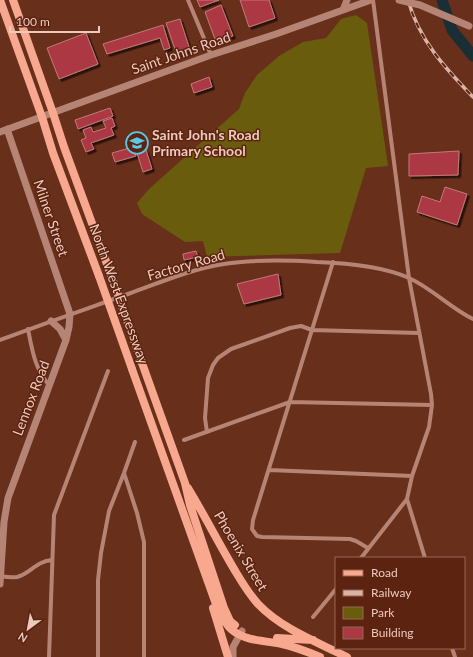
<svg xmlns="http://www.w3.org/2000/svg" width="473" height="657" viewBox="0 0 473 657" font-family="Lato,sans-serif">
<style>
.green{fill:#695d0d}
.lines{fill:none;stroke-linecap:round;stroke-linejoin:round}
.river{stroke:#192e35;stroke-width:11}
.building{fill:#ab3943;stroke:#c07a7a;filter:url(#shadow)}
.minor{stroke:#b68474;stroke-width:4}
.tertiary{stroke:#b68474;stroke-width:7}
.secondary{stroke:#f7a88e;stroke-width:8}
.rail-casing{stroke:#dab3a6;stroke-width:3.5}
.rail{stroke:#5c2410;stroke-width:2;stroke-dasharray:6;stroke-linecap:butt}
.tertiary-bridge{stroke:#b68474;stroke-width:7}
.secondary-bridge{stroke:#f7a88e;stroke-width:8}
.labels{text-anchor:middle;stroke-width:3;stroke-linejoin:round;paint-order:stroke}
.street-label{font-size:14px;fill:#eecabe;stroke:#5c2410}
.poi-label{font-size:14px;font-weight:bold;fill:#eecabe;stroke:#5c2410;text-anchor:start}
</style>
<defs>
<filter id="shadow"><feDropShadow dx="2.5" dy="2.5" stdDeviation="0" flood-color="#0009"/></filter>
</defs>
<rect width="100%" height="100%" fill="#682f1b"/>
<path class="green" d="M356,15l11,8 21,143 -22,2 -26,85 -133,4 -4,-16 -18,1 -43,-28 -5,-11 12,-14 90,-80 6,-16 12,-18 22,-19 24,-14 23,-4 15,-19z"/>
<g class="lines">
<path class="river" d="M442,0l10,30 21,26"/>
</g>
<path class="building" d="M197,0h22l-19,7z
M240,0h29l6,18 -26,9z
M221,5l12,31 -17,6 -11,-30z
M180,19l10,31 -13,5 -11,-32z
M163,25l7,23 -6,2 -4,-12 -53,16 -4,-10z
M86,33l12,31 -39,15 -12,-31z
M209,77l3,10 -18,6 -3,-9z
M110,108l3,8 -35,13 -3,-9z
M112,118l3,8 -4,2 3,7 -23,8 3,6 -8,3 -5,-12 5,-2 -3,-8 8,-3 2,5 13,-4 -3,-7z
M133,147l3,9 -21,6 -3,-9z
M146,150l6,19 -9,3 -6,-19z
M459,151l-1,24 -49,1v-22z
M445,187l22,7 -10,31 -40,-13 5,-16 18,6z
M196,251l2,6 -14,3 -1,-6z
M278,274l3,21 -37,9 -7,-20z"/>
<g class="lines">
<path class="minor" d="M188,0l23,55
M373,0l36,278 22,116 1,11 -3,22 -17,49 -5,23 18,59
M333,262l-80,258 -1,9 5,7 5,1 88,2 6,2 12,7
M28,329c4,21 7,40 21,56
M0,340c43,-16 86,-31 128,-46 31,-11 63,-25 96,-30 31,-5 62,-4 93,-2 31,1 65,4 92,16 24,11 41,30 64,41
M207,432l-2,-14 3,-40 5,-13 5,-7 13,-9 59,-21 11,-2 11,4 107,3
M184,440l106,-38 142,3
M269,470l143,6
M124,473l13,40 7,29v115
M361,558l46,-59
M0,576c6,1 11,2 17,1 13,-3 19,-16 35,-17
M313,617l23,-28
M452,648l3,9
M49,657l5,-142 54,-144
M98,657v-77l3,-27 8,-42 15,-38 11,-31"/>
<path class="tertiary" d="M343,10l4,-10
M0,132l211,-77 65,-21 95,-34
M51,321l9,8 6,11
M0,584l4,-62 4,-24 58,-158 3,-13 1,-13 -63,-185
M233,657v-10l9,-16"/>
<path class="secondary" d="M0,0l42,117 11,36 46,123
M13,0l40,113 11,34 47,128
M142,363l43,120 5,22 34,103 6,13 5,4
M132,369l85,238c4,8 8,17 15,23 13,11 35,11 50,14 13,3 26,8 38,13
M188,488c17,28 32,58 49,86 6,10 13,21 21,30 24,25 59,38 89,53
M213,608l15,49
M277,638l36,2"/>
<g class="rail-casing">
<path id="rail" d="M408,0c11,40 37,68 65,97"/>
</g>
<use href="#rail" class="rail"/>
<path class="tertiary-bridge" d="M399,0l21,5 49,21"/>
<path class="secondary-bridge" d="M111,275l31,88
M99,276l33,93"/>
</g>
<defs>
<g id="school-ring" transform="scale(1.15)"><circle r="9.5" fill="#5c2410" stroke="#5bc8e6" stroke-width="1.5"/><path d="M0-5L7-2L0 1L-7-2ZM-4 1L0 2.5L4 1V4Q0 6-4 4Z" fill="#5bc8e6"/></g>
</defs>
<g fill-rule="evenodd">
<use href="#school-ring" x="137" y="143"/>
</g>
<g class="labels">
<g class="street-label">
<text transform="translate(181 53) rotate(-19)" y="5">Saint Johns Road</text>
<text transform="translate(51 218) rotate(71)" y="5">Milner Street</text>
<text transform="translate(186 265) rotate(-16)" y="5">Factory Road</text>
<text transform="translate(119 294) rotate(70)" y="5">North West Expressway</text>
<text transform="translate(31 398) rotate(-69)" y="5">Lennox Road</text>
<text transform="translate(241 551) rotate(59)" y="5">Phoenix Street</text>
</g>
<g class="poi-label">
<text x="152" y="140">Saint John's Road<tspan x="152" dy="16">Primary School</tspan></text>
</g>
</g>
<rect x="335" y="557" width="130" height="92" fill="#5c2410" stroke="#966656"/>
<rect x="343" y="570" width="20" height="6" fill="#f7a88e" stroke="#966656"/>
<text x="371" y="577" font-size="12" fill="#eecabe">Road</text>
<rect x="343" y="590" width="20" height="6" fill="#dab3a6" stroke="#966656"/>
<text x="371" y="597" font-size="12" fill="#eecabe">Railway</text>
<rect x="343" y="607" width="20" height="12" fill="#695d0d" stroke="#966656"/>
<text x="371" y="617" font-size="12" fill="#eecabe">Park</text>
<rect x="343" y="627" width="20" height="12" fill="#ab3943" stroke="#966656"/>
<text x="371" y="637" font-size="12" fill="#eecabe">Building</text>
<g transform="translate(28 629) rotate(212)" stroke="#5c2410" stroke-width="3" paint-order="stroke">
<path d="M0-3L7 15L0 10L-7 15Z" fill="#eecabe"/>
<text y="-6" font-size="11" font-weight="bold" text-anchor="middle" fill="#eecabe">N</text>
</g>
<path d="M10 26v6h89v-6" fill="none" stroke="#eecabe" stroke-width="2"/>
<text x="16" y="26" font-size="12" fill="#eecabe" stroke="#5c2410" stroke-width="3" paint-order="stroke">100 m</text>
</svg>
